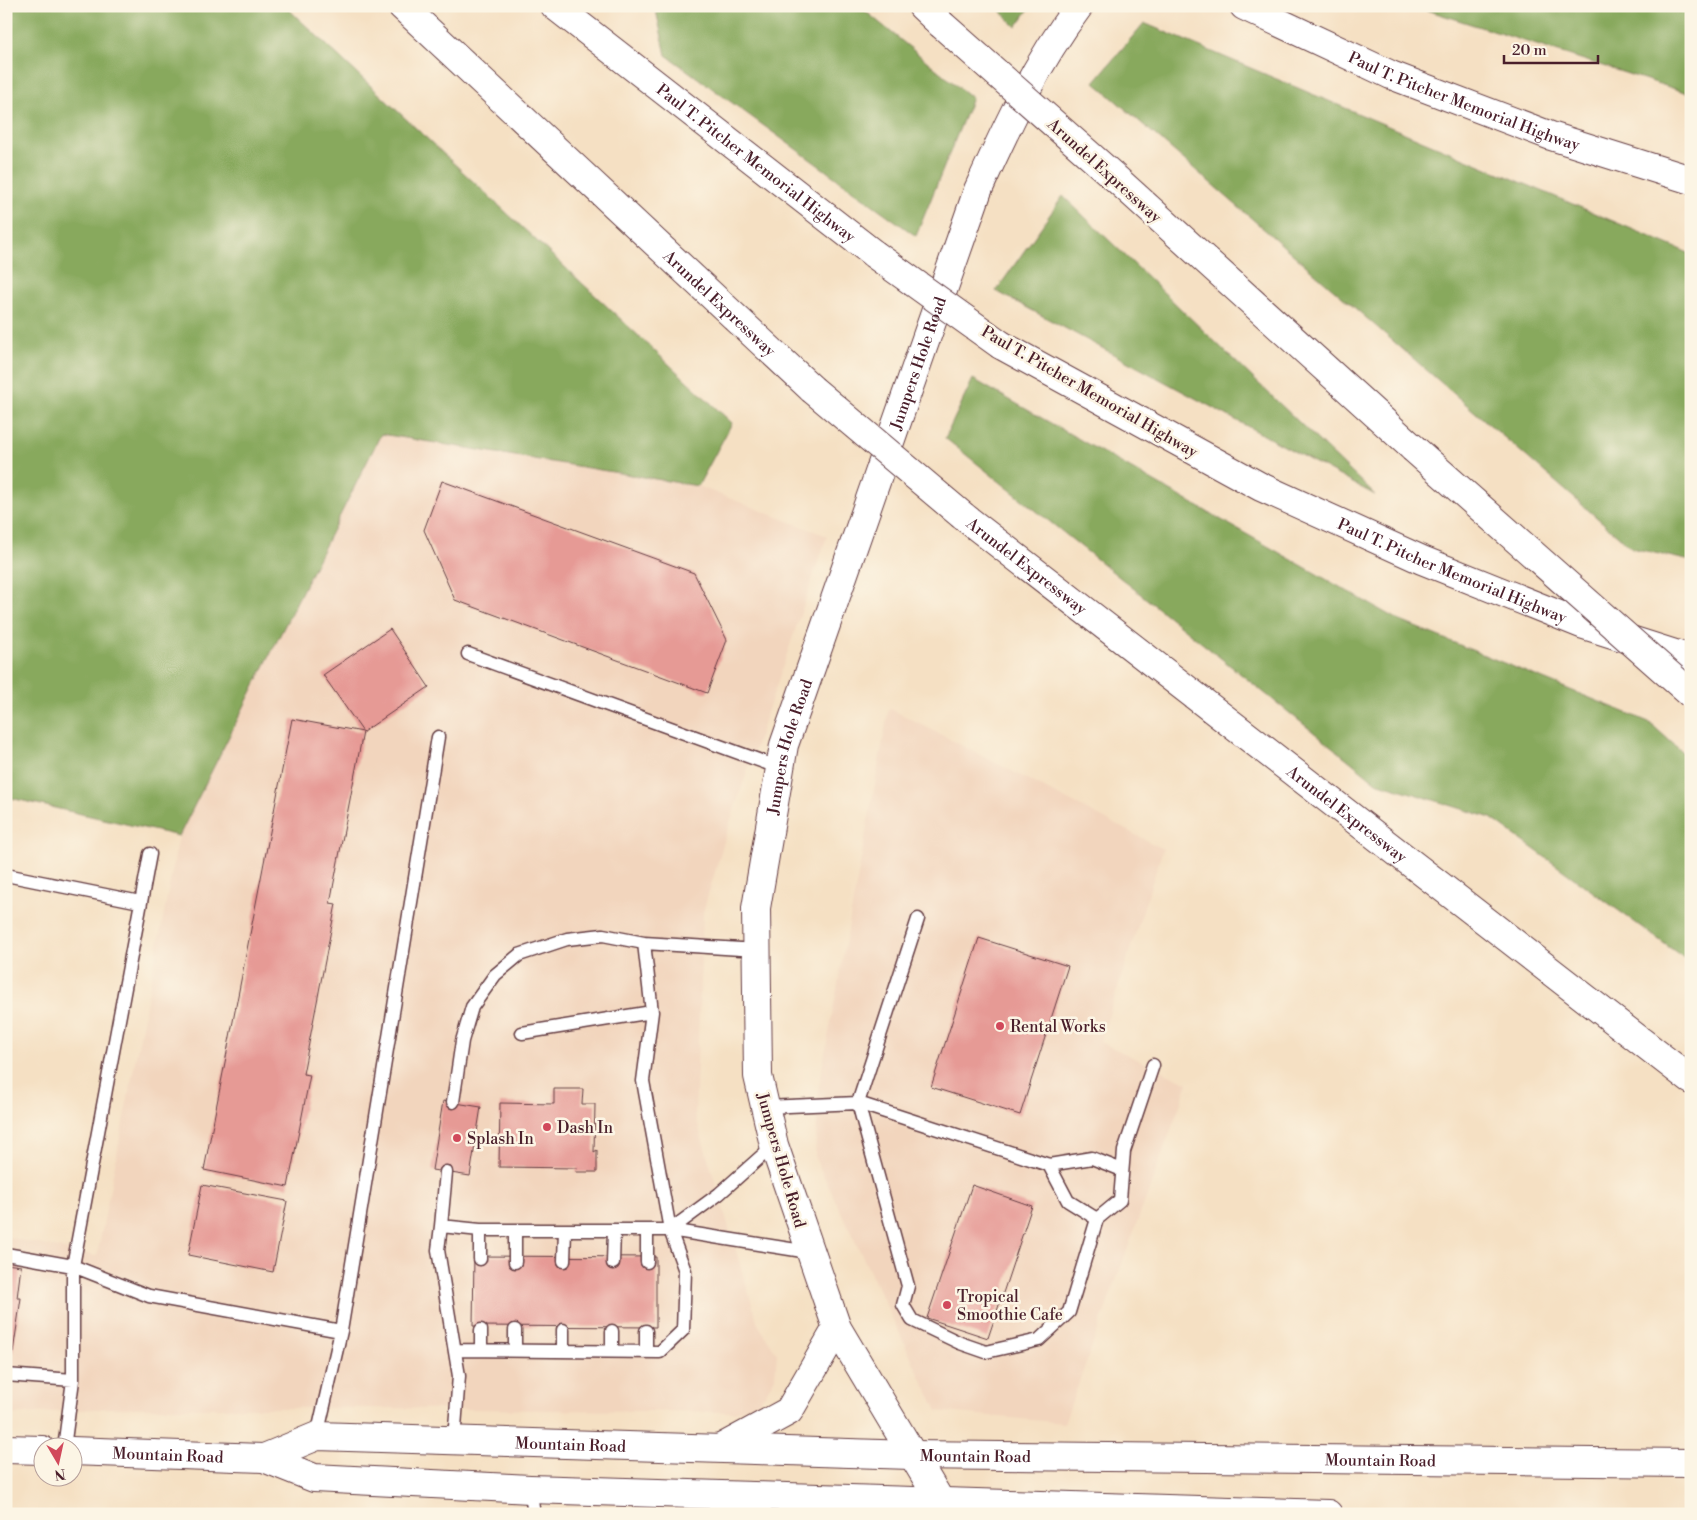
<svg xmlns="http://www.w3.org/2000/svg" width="1697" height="1520" viewBox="0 0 1697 1520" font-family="'Libre Bodoni',serif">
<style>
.built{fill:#f2d5bd}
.forest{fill:#88a95d;stroke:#696444}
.building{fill:#e69a95}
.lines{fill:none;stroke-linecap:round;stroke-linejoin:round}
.lane-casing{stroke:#643c42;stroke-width:15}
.secondary-casing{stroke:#643c42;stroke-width:30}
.highway-casing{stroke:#643c42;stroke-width:30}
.lane{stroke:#fff;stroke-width:12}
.secondary{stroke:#fff;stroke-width:28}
.highway{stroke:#fff;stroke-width:28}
.highway-bridge-casing{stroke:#643c42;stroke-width:30;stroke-linecap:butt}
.highway-bridge{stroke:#fff;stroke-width:28}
.poi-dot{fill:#d1495b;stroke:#fcf5e5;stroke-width:2}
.labels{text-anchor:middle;stroke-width:5;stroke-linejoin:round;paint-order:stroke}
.street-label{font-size:16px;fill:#4a1f2b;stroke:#fcf5e5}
.poi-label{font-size:16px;fill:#4a1f2b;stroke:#fcf5e5;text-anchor:start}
</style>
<rect width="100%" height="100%" fill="#fcf5e5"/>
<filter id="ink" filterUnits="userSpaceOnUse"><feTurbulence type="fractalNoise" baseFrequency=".02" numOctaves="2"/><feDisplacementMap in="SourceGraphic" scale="10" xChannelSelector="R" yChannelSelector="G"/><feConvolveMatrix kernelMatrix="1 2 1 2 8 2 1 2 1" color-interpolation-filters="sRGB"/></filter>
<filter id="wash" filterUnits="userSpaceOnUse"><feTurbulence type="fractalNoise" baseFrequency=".0096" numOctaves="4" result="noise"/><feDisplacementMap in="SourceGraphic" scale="20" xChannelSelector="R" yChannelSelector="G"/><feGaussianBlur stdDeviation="1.12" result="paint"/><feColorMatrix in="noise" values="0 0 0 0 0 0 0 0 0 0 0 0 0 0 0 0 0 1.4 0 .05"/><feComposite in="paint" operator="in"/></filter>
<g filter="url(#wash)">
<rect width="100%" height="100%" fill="#f5e0c3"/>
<path class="built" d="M381,434l317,52 129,50 -99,292 -25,84 -8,203 63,209 19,30 -2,23 -10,18 -11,10 -20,7 -366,-4h-257l-105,7v-178l91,19 82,-420z
M889,708l274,141 -63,193 88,41 -124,340 -127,-12 -122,-253 4,-72z"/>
<path class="forest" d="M6,6h279l447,417 -34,63 -317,-52 -202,402 -173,-39z
M655,6h204l113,92 -56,138 -250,-181z
M996,6h35l-15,21z
M1414,6h277v88z
M1144,23l547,231v307l-59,-13 -538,-466z
M1063,196l312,299 -379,-204z
M973,379l425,241 251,102 42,38v203l-200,-145 -115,-36 -431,-344z"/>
<g id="blocks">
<path class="building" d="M442,481l252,92 33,67 -20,53 -252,-93 -31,-70z
M390,629l39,58 -66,45 -40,-57z
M292,719l71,13 -33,171 6,1 -33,170 7,1 -22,112 -84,-17z
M979,938l89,28 -48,149 -89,-28z
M554,1089h29l-1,15h13l-1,48 3,-2v22h-21l1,-4 -78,-1 1,-64 54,1z
M443,1101l38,6 -11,69 -38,-6z
M202,1185l85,16 -14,71 -85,-17z
M972,1185l60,21 -44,132 -61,-20z
M474,1256l182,1v70l-183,-1z
M6,1264l15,2 -4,32h4l-8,54 -7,-1z"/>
</g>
</g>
<g filter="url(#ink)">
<use href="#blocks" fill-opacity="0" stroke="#643c42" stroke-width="1"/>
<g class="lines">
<g class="lane-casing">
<path id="lane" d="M468,654l312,114
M6,875l134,27
M918,919l-60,184 191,62
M522,1033l130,-21
M453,1102l9,-61 10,-34 23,-32 24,-20 48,-16 36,-4 41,8
M766,1107l92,-4 50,183 -5,19 9,15 48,23 26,9 53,-12 30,-28 28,-93 23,-19 4,-49 29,-86
M1097,1219l-29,-18 -19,-36 43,-7 30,12
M441,1226l5,-54
M480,1230v29
M670,1230l49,-36 55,-49
M6,1254l67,12 76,30 192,35 -24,105
M564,1261l1,-31
M515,1262v-32
M647,1262v-32
M613,1263l1,-33
M341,1331l97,-594
M646,1331v21
M455,1350l205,2 23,-22 2,-59 -15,-41 -27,-149 9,-69 -8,-69 113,7
M481,1350v-20
M515,1350v-20
M563,1351v-21
M612,1351v-20
M6,1375l67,5v-114l77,-412
M454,1440l5,-64 -21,-126 3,-24 39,4h190l139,22
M64,1448l9,-68
M530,1489l4,25"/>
</g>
<g class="secondary-casing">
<g id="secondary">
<path d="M721,1448l68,-37 48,-83"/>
<path d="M6,1449l36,1"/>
<path id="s1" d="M72,1451l192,7 50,20 216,11 798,25"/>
<path id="s2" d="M264,1458l53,-22 594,19 780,8"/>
<path id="s3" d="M948,1514l-111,-186 -63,-183 -16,-69 -2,-168 28,-163 194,-555c29,-64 58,-127 101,-184"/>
</g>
</g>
<g class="highway-casing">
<g id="highway">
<path id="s4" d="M402,6l410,383"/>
<path id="s5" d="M555,6l319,248"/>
<path d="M922,6l19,18"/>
<path id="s6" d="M1244,6l147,69 160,61 140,44"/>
<path d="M1112,175l301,273"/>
<path id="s7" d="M1001,345l260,142 161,73 162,65 107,34"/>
<path id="s8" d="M963,516l728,564"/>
</g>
</g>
<use href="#lane" class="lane"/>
<use href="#secondary" class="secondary"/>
<use href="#highway" class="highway"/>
<g class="highway-bridge-casing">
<path id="highway-bridge" d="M941,24l171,151
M874,254l127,91
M812,389l151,127
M1413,448l278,246"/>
</g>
<use href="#highway-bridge" class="highway-bridge"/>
</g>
</g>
<g class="poi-dot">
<circle cx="1000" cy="1026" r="5"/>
<circle cx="547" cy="1127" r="5"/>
<circle cx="457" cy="1138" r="5"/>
<circle cx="947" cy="1305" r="5"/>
</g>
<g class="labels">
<g class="street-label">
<text dy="6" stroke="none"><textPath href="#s6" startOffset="240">Paul T. Pitcher Memorial Highway</textPath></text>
<text dy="6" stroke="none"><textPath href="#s5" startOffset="255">Paul T. Pitcher Memorial Highway</textPath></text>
<text transform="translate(1105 170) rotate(42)" y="6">Arundel Expressway</text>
<text dy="6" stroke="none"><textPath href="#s4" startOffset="435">Arundel Expressway</textPath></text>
<text dy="6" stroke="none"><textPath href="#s3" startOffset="1219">Jumpers Hole Road</textPath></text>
<text transform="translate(1090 391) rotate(30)" y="6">Paul T. Pitcher Memorial Highway</text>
<text dy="6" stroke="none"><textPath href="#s8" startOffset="81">Arundel Expressway</textPath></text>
<text dy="6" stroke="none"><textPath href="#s7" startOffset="505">Paul T. Pitcher Memorial Highway</textPath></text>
<text dy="6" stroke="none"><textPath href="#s3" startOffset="814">Jumpers Hole Road</textPath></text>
<text dy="6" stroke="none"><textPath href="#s8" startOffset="486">Arundel Expressway</textPath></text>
<text transform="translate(782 1160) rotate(74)" y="6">Jumpers Hole Road</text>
<text dy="6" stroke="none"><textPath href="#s2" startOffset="311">Mountain Road</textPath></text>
<text dy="6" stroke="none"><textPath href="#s1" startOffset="96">Mountain Road</textPath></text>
<text dy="6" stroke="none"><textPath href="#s2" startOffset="716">Mountain Road</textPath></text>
<text dy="6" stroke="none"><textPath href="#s2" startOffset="1121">Mountain Road</textPath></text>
</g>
<g class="poi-label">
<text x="1010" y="1032">Rental Works</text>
<text x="557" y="1133">Dash In</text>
<text x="467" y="1144">Splash In</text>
<text x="957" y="1302">Tropical<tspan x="957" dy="18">Smoothie Cafe</tspan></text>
</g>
</g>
<rect width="1697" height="1520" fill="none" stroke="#fcf5e5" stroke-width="25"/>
<g transform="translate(58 1462) rotate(171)"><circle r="24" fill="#fcf5e5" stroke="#b59f9b"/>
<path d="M0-4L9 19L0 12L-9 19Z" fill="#d1495b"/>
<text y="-8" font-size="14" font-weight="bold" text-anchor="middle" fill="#4a1f2b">N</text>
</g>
<path d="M1504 55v8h94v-8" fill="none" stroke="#4a1f2b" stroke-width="2.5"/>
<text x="1512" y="55" font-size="15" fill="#4a1f2b" stroke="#fcf5e5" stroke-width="4" paint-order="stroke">20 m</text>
</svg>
